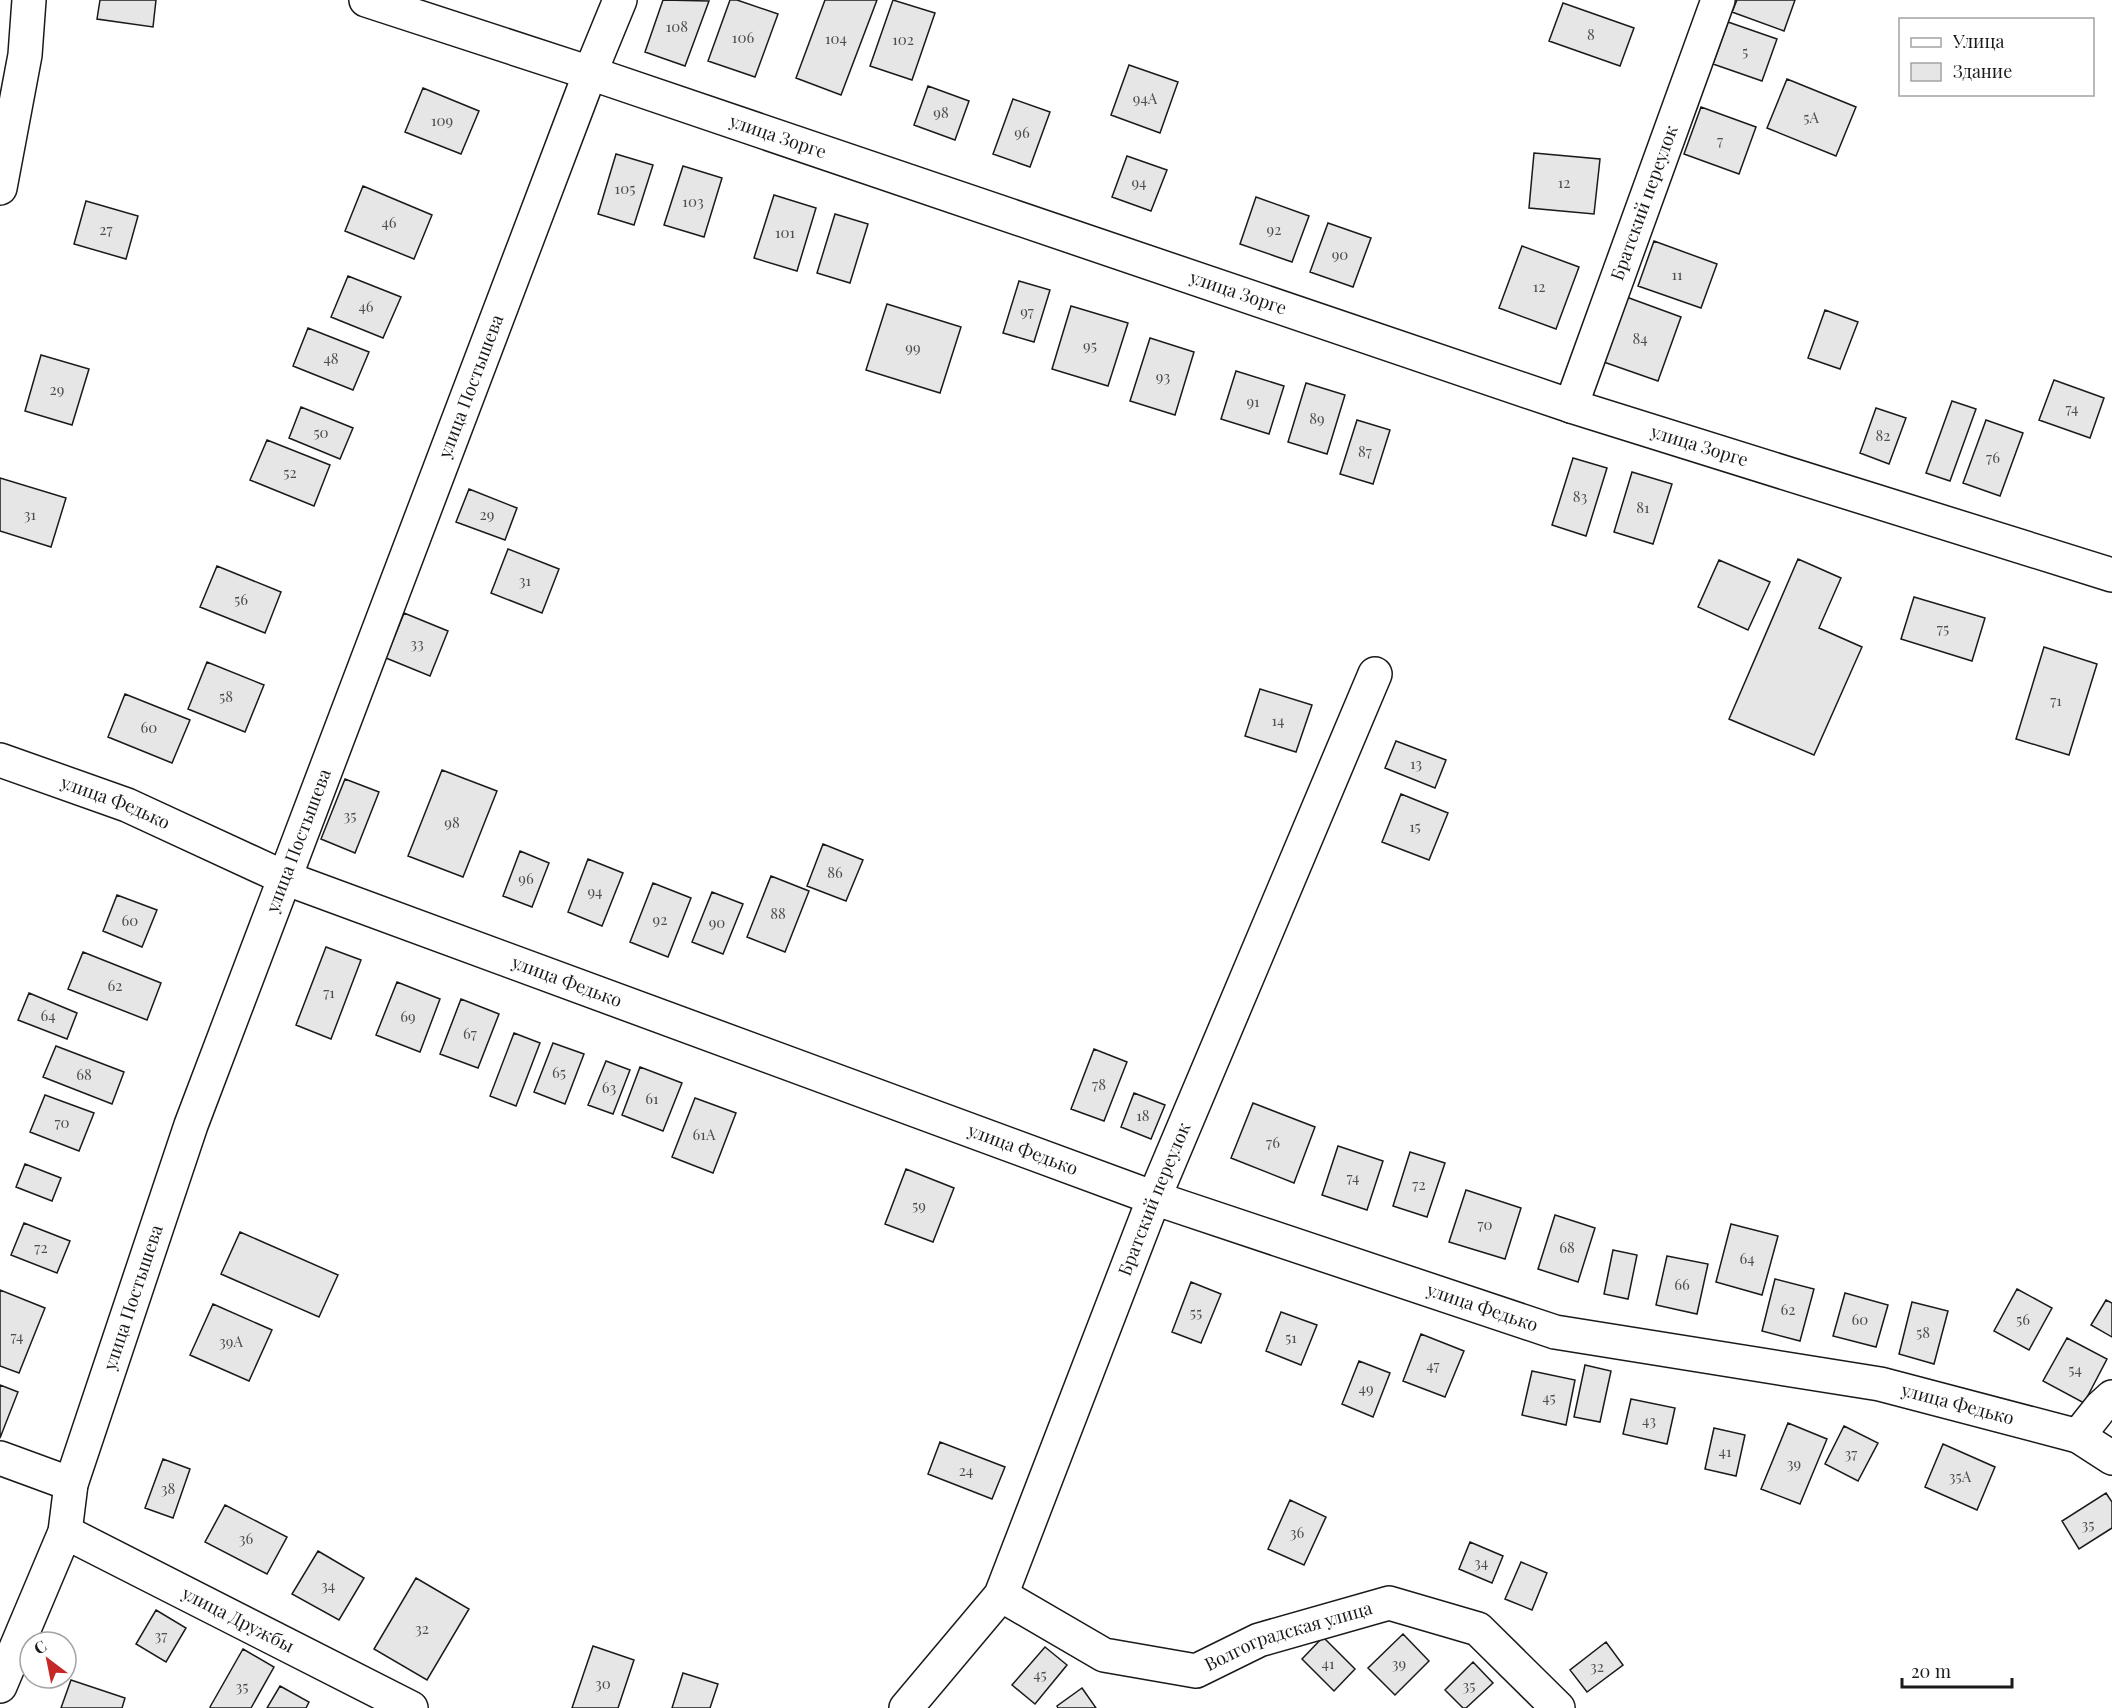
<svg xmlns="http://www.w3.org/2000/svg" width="2112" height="1708" viewBox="0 0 2112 1708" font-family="'Playfair Display',serif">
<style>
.building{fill:#e6e6e6;stroke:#1a1a1a;stroke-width:1.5}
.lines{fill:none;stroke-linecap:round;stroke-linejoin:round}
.minor-casing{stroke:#1a1a1a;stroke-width:36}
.minor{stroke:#fff;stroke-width:33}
.labels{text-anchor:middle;stroke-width:4.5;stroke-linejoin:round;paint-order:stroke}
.number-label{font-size:15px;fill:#4d4d4d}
.street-label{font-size:18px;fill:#1a1a1a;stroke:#fff}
</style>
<rect width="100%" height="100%" fill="#fff"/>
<path class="building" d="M100,0h56l-3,27 -56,-8z
M663,0l46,1 -24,65 -40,-14z
M730,0h7l41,14 -23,63 -47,-16z
M825,0h52l-36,95 -45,-17z
M893,0l42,13 -23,67 -42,-14z
M1737,0h58l-11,31 -52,-19z
M1563,3l71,25 -14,38 -71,-25z
M1728,22l49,17 -15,42 -49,-17z
M1129,65l49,17 -18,51 -49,-18z
M1787,79l69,28 -20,49 -69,-28z
M928,86l41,15 -14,39 -41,-15z
M423,88l56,23 -18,43 -56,-22z
M1013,99l37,13 -20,55 -37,-13z
M1701,107l55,20 -17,47 -55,-20z
M1534,153l66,6 -6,55 -65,-6z
M616,154l37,11 -19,60 -36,-11z
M1127,156l40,14 -16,41 -39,-14z
M683,166l39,12 -18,59 -40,-12z
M363,186l69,29 -18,44 -69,-28z
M774,195l42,13 -19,63 -43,-13z
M1256,197l53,19 -17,46 -52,-18z
M86,201l52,15 -12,43 -52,-15z
M835,214l33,10 -18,59 -33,-10z
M1328,223l43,15 -18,49 -43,-15z
M1654,241l63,23 -16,44 -63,-22z
M1522,246l57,21 -23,62 -57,-21z
M348,276l53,21 -18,41 -52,-21z
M1019,281l31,9 -16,52 -31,-9z
M1621,295l60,22 -23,64 -60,-21z
M887,304l74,23 -21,66 -74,-23z
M1071,306l57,17 -20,63 -56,-17z
M1825,310l33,12 -18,47 -32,-11z
M308,328l61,24 -16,38 -60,-24z
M1150,338l44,14 -19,63 -45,-14z
M41,355l48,14 -17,56 -47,-14z
M1236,371l48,15 -15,48 -48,-15z
M2054,380l50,18 -14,40 -51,-18z
M1306,383l39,12 -18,59 -39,-12z
M1952,401l24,8 -26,72 -24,-8z
M301,407l52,21 -13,31 -51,-21z
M1876,408l30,10 -17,46 -29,-11z
M1357,420l33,10 -17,54 -33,-10z
M1986,420l37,13 -23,63 -37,-13z
M267,440l63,25 -16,41 -64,-26z
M1573,458l34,10 -21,68 -34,-11z
M1632,472l40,12 -19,60 -39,-12z
M0,478l66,20 -15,49 -51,-16z
M469,489l48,19 -12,32 -49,-18z
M508,549l51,20 -17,44 -51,-20z
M1798,559l43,19 -22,50 43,19 -48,108 -85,-36z
M1719,560l51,22 -22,48 -50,-23z
M217,566l64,26 -16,41 -65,-26z
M1914,597l71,21 -13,43 -71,-22z
M404,613l44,18 -18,45 -44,-18z
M2044,647l53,17 -28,91 -53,-16z
M207,662l57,23 -19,47 -57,-23z
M1260,689l52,16 -16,47 -51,-16z
M125,694l65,26 -18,43 -64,-26z
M1396,741l50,19 -11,28 -50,-20z
M442,770l55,21 -34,86 -55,-21z
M345,779l34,13 -24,61 -34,-14z
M1401,794l47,19 -19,47 -47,-18z
M823,844l40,16 -17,41 -39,-15z
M520,851l29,12 -17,44 -29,-11z
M588,859l35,14 -21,53 -34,-14z
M771,876l38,15 -24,61 -38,-15z
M653,883l38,15 -23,59 -38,-15z
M712,892l31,12 -20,50 -31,-12z
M117,895l40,15 -15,37 -39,-16z
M326,947l35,13 -30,79 -35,-14z
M83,952l78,31 -14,37 -79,-31z
M397,982l43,17 -20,53 -44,-17z
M29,993l48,20 -10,26 -49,-19z
M461,999l38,15 -21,54 -38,-14z
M514,1033l26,10 -24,63 -26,-10z
M553,1043l31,11 -19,50 -31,-12z
M56,1046l68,26 -12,32 -69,-27z
M1094,1049l33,13 -23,59 -33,-12z
M606,1061l24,9 -17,44 -25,-9z
M640,1067l42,16 -19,48 -41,-16z
M1134,1093l31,12 -14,34 -30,-12z
M45,1095l49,18 -15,38 -49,-19z
M695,1098l41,15 -23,60 -41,-16z
M1253,1103l62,24 -21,56 -63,-25z
M1338,1146l45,15 -16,49 -45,-15z
M1410,1152l35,11 -18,54 -34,-11z
M25,1164l36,14 -9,23 -36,-14z
M906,1169l48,19 -21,54 -48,-18z
M1466,1190l55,18 -16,51 -56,-17z
M1555,1215l40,13 -17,54 -40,-13z
M24,1223l46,18 -13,32 -46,-18z
M1731,1224l47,12 -16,59 -46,-13z
M240,1232l98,43 -19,42 -98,-43z
M1613,1250l24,5 -9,44 -24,-5z
M1667,1256l41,8 -11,50 -41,-9z
M1775,1279l39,10 -14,52 -38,-10z
M1191,1282l30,12 -20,49 -29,-11z
M2017,1289l35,19 -23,42 -35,-19z
M0,1290l45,18 -26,65 -19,-7z
M1845,1293l43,12 -12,42 -43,-11z
M2106,1300l6,3v34l-21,-12z
M1912,1302l36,9 -14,53 -35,-10z
M213,1304l59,26 -23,51 -59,-26z
M1281,1312l36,13 -16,40 -35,-14z
M1421,1334l43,17 -19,46 -42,-16z
M2067,1338l40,21 -23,44 -41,-22z
M1359,1361l31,12 -17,44 -31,-13z
M1585,1365l26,6 -11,51 -26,-5z
M1532,1371l43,9 -9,45 -44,-10z
M0,1385l18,7 -18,46z
M1631,1399l44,9 -8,36 -44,-10z
M1788,1423l39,16 -27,65 -39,-15z
M1844,1426l34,17 -20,38 -33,-17z
M1714,1428l31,7 -9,41 -31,-7z
M940,1442l65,25 -13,32 -64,-25z
M1943,1444l52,23 -18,43 -52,-23z
M163,1459l27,10 -17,49 -28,-10z
M2106,1493l6,9v26l-33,21 -17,-28z
M1290,1500l36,17 -22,48 -36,-16z
M225,1505l62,32 -20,37 -62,-32z
M1470,1542l33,14 -11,27 -33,-14z
M318,1551l46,27 -25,42 -47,-26z
M1521,1562l26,11 -15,37 -27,-11z
M416,1578l53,31 -42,71 -53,-31z
M156,1610l30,18 -20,34 -30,-18z
M1403,1634l26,27 -34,34 -27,-27z
M1323,1637l32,32 -21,22 -32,-32z
M1606,1642l17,23 -36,27 -17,-22z
M593,1646l41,14 -16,48h-46z
M1045,1647l22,18 -32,39 -23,-19z
M243,1649l31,18 -23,41h-40l-1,-1z
M1473,1662l20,21 -27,25h-3l-18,-18z
M683,1673l35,11 -8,24h-38z
M71,1680l54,18 -3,10h-61z
M280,1686l29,16 -3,6h-39z
M1082,1688l14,20h-38l-1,-2z"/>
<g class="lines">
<g class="minor-casing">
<g id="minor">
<path id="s1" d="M366,0l224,73 981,333 541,169"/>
<path d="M0,188l25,-133 4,-55"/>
<path id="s2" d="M1571,406l147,-406"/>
<path id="s3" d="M0,760l127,45 158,73 869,320 401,134 325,52 198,52 23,-29 11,-10"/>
<path d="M2078,1436l34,22"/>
<path d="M0,1458l71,26"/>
<path id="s4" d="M65,1532l346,176"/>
<path id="s5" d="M1001,1595l103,60 92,16 63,-31 130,-37 89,26 80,79"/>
<path id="s6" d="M0,1686l65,-154 6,-48 120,-359 399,-1052 30,-73"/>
<path id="s7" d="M906,1708l95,-113 153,-397 221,-524"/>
</g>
</g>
<use href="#minor" class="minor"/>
</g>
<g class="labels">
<g class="number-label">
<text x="677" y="32">108</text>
<text x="1591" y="40">8</text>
<text x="743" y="43">106</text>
<text x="836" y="44">104</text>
<text x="903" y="45">102</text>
<text x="1745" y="57">5</text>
<text x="1145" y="104">94А</text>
<text x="941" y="118">98</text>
<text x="1811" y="123">5А</text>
<text x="442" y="126">109</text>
<text x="1022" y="138">96</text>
<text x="1720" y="146">7</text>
<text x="1139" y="188">94</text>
<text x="1564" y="188">12</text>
<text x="625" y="194">105</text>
<text x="693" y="207">103</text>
<text x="389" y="228">46</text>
<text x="106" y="235">27</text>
<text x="1274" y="235">92</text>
<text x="785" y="238">101</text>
<text x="1340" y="260">90</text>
<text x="1677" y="280">11</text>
<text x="1539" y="292">12</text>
<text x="366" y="312">46</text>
<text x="1027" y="317">97</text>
<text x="1640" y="344">84</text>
<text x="1090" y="351">95</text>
<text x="913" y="353">99</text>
<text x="331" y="364">48</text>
<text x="1163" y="382">93</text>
<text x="57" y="395">29</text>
<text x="1253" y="407">91</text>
<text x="2072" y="414">74</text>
<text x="1317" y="424">89</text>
<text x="321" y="438">50</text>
<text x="1883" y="441">82</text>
<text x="1365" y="457">87</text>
<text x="1993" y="463">76</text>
<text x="290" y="478">52</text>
<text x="1580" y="502">83</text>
<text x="1643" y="513">81</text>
<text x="30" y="520">31</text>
<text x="487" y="520">29</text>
<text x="525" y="586">31</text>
<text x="241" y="605">56</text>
<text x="1943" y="634">75</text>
<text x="417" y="649">33</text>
<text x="226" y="702">58</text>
<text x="2056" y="706">71</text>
<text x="1278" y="726">14</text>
<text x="149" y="733">60</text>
<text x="1416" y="769">13</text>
<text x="350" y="821">35</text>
<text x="452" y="828">98</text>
<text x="1415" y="832">15</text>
<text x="835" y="878">86</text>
<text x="526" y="884">96</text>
<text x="595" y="897">94</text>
<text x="778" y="919">88</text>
<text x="660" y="925">92</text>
<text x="130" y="926">60</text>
<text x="717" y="928">90</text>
<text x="115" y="991">62</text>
<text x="329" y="998">71</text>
<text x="48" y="1021">64</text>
<text x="408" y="1022">69</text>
<text x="470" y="1039">67</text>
<text x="559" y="1078">65</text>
<text x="84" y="1080">68</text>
<text x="1099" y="1090">78</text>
<text x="609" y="1093">63</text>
<text x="652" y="1104">61</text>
<text x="1143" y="1121">18</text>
<text x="62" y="1128">70</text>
<text x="704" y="1140">61А</text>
<text x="1273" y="1148">76</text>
<text x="1353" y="1183">74</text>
<text x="1419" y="1190">72</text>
<text x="919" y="1211">59</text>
<text x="1485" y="1230">70</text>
<text x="41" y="1253">72</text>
<text x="1567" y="1253">68</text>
<text x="1747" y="1264">64</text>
<text x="1682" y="1290">66</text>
<text x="1788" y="1315">62</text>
<text x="1196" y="1318">55</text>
<text x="1860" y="1325">60</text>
<text x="2023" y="1325">56</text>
<text x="1923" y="1338">58</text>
<text x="17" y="1342">74</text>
<text x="1291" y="1343">51</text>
<text x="231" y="1347">39А</text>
<text x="1433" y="1371">47</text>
<text x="2075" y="1375">54</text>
<text x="1366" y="1394">49</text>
<text x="1549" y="1403">45</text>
<text x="1649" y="1426">43</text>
<text x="1725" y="1457">41</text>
<text x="1851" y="1459">37</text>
<text x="1794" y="1469">39</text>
<text x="966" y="1476">24</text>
<text x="1960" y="1482">35А</text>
<text x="168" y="1494">38</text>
<text x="2088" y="1530">35</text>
<text x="1297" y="1538">36</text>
<text x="246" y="1544">36</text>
<text x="1481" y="1568">34</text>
<text x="328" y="1591">34</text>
<text x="422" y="1634">32</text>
<text x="161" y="1641">37</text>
<text x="1328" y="1669">41</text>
<text x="1399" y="1669">39</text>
<text x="1597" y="1672">32</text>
<text x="1040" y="1680">45</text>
<text x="603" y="1689">30</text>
<text x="1469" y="1691">35</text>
<text x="242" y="1692">35</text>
</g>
<g class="street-label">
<text dy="6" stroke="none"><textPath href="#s1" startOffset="434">улица Зорге</textPath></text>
<text dy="6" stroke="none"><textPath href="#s2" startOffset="216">Братский переулок</textPath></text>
<text dy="6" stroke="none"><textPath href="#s1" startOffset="920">улица Зорге</textPath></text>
<text dy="6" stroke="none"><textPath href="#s6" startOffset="1384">улица Постышева</textPath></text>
<text dy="6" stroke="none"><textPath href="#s1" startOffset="1406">улица Зорге</textPath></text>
<text dy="6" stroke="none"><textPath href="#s3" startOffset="123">улица Федько</textPath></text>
<text dy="6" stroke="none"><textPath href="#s6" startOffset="898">улица Постышева</textPath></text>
<text dy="6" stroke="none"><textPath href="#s3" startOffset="609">улица Федько</textPath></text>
<text dy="6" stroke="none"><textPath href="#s3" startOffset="1095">улица Федько</textPath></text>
<text dy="6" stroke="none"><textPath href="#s7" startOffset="572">Братский переулок</textPath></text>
<text dy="6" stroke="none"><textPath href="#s6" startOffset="412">улица Постышева</textPath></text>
<text dy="6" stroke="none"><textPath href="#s3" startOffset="1581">улица Федько</textPath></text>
<text dy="6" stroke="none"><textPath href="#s3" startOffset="2067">улица Федько</textPath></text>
<text dy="6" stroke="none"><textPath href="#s4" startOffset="194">улица Дружбы</textPath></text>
<text dy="6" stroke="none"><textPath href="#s5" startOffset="312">Волгоградская улица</textPath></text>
</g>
</g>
<rect x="1899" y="18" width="195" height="78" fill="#ffffff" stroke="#a3a3a3" stroke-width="1.5"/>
<rect x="1911" y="38" width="30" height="9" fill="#ffffff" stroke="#a3a3a3" stroke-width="1.5"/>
<text x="1953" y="48" font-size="18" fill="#1a1a1a">Улица</text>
<rect x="1911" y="63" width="30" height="18" fill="#e6e6e6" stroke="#a3a3a3" stroke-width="1.5"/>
<text x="1953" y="78" font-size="18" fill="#1a1a1a">Здание</text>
<g transform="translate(48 1660) rotate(328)"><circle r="28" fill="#ffffff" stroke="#a3a3a3" stroke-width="1.5"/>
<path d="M0-4.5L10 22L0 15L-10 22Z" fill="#c62828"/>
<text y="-9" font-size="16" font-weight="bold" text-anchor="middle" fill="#1a1a1a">С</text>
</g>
<path d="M1902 1678v9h110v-9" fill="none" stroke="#1a1a1a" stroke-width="3"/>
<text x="1911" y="1678" font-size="18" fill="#1a1a1a" stroke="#ffffff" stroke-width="4.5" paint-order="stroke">20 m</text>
</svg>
